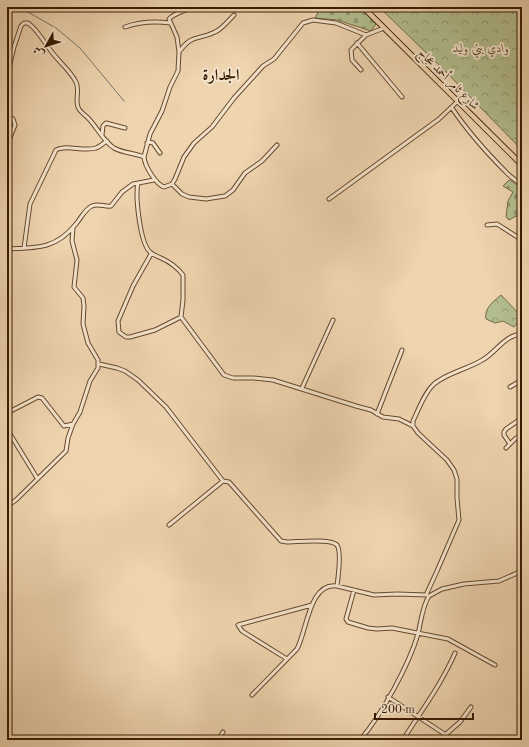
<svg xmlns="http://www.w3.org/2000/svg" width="529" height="747" viewBox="0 0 529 747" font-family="'Old Standard TT',Amiri,serif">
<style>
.forest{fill:url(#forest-crowns);stroke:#766c49}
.cemetery{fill:url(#cemetery-stones);stroke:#766c49}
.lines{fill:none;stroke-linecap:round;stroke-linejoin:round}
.stream{stroke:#75776e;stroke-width:1}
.river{stroke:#9eb5b6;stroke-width:6}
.minor-casing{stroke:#66492e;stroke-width:5}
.primary-casing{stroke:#381b03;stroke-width:6}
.minor{stroke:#f4e3cb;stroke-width:3}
.primary{stroke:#eed4af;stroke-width:4.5}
.labels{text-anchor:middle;stroke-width:4;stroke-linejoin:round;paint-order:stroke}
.park-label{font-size:12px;font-style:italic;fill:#5d4c2d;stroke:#f4e3cb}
.street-label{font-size:12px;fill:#381b03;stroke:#f4e3cb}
.district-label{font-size:16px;font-weight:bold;fill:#381b03;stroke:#f4e3cb}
</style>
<defs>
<pattern id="forest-crowns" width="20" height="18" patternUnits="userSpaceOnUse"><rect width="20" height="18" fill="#b3be8f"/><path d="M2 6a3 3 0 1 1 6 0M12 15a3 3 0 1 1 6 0" fill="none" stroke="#939a73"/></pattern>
<pattern id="cemetery-stones" width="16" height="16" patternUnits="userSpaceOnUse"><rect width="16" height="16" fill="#b3be8f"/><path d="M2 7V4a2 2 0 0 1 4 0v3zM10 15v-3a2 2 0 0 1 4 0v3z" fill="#939a73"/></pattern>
</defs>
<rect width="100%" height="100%" fill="#eed4af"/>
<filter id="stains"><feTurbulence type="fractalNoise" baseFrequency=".005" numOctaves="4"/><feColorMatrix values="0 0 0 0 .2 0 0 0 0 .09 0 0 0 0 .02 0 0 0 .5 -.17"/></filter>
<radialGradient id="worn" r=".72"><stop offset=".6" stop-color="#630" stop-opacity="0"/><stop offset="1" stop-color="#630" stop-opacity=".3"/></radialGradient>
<path class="forest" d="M379,7h143v143l-78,-80z
M501,295l21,22 -8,10 -11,-6 -8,2 -9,-4c-2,-11 7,-17 15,-24z"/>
<path class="cemetery" d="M321,7h40l15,17 -5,7 -34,-11 -22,-2z
M509,180c18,8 13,20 13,36l-1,1 -5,-1 -7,4 -3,-3 2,-16 5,-9 -10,-6z"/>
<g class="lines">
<path class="stream" d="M19,7l37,21 24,20 44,53"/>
<path class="river" d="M512,7l10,9"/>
<g class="minor-casing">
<path id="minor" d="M190,7c-6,5 -16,6 -21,12l8,18 2,15 -1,19 -8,16 -8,24 -12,23 -6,23c1,10 12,27 20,30l8,-3 3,-5 9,-22 10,-14 18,-16 22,-29 29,-32 11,-7 29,-36 10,-3 23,3 30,12 18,-7
M125,27c14,-5 30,-6 45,-4
M357,43l45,54
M179,52c14,-19 18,-11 36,-20 7,-3 13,-11 19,-17
M361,70l-9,-10 -1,-10 15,-15
M7,71l3,-7 4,-17 7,-21 3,-3h4c10,7 15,18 23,28 8,11 19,19 25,31 4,8 -1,17 2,25 1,4 7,8 10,11 9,9 15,23 26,30 9,5 20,5 30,9
M452,108c16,24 34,44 54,64 5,6 11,8 16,14
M7,115l6,4 2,6 -8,20
M102,135l1,-9 3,-3 19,5
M147,143l2,-1 4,1 7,10
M138,183c-3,13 2,60 12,69 3,3 7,4 11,6 9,4 16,9 22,17v25l-2,17 43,58 9,3h20l20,2 83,26 15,4 12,7 16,2 14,7 5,7 29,27 7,10 3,9v19l2,22 -22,51 -11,24
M172,184l10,10 7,3 17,2 19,-3 8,-6 12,-17 17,-12 15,-16
M329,199l110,-80 19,-18
M487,225l10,-1 25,16
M24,248l6,-44 26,-54c10,-6 28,2 40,-2 4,-1 7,-5 11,-7
M7,249c30,-1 49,0 69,-25 5,-6 9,-15 16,-18 6,-3 13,1 19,0l11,-14 11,-8 21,-4
M151,254l-18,32 -15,35 1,11 7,5h4l25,-7 26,-13
M99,364l18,4 8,3 13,9 28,27 57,74
M510,387l12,-7
M302,388l31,-68
M7,413l31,-16 4,1 22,28 9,-2
M377,414l25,-64
M413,426v-5c6,-12 11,-28 21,-37 14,-12 35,-15 50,-25 13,-8 21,-24 38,-25
M7,429l30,49
M510,444l-6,-9v-3l2,-3 16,-11
M506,448l10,-10 6,-2
M521,476l1,-1
M7,506l9,-6 50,-49 2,-13 5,-14 7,-12 10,-31 8,-13v-8l-10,-17 -5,-19 1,-18 -1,-8 -9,-11 3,-27 -5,-19 1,-13
M169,525l54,-44 6,1 52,59 6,1c10,0 44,-4 50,3 5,7 1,32 0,41
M354,590l-8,29 2,3 20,6 9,1 15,-1 56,11 47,26
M287,659l-45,-28 -4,-6 74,-20
M252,695l45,-46c10,-18 12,-67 40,-63l37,9 23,-1 30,1
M388,697l55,36 6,7
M445,735l15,-13 11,-15
M218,740l5,-8
M360,740c21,-24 49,-75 58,-106 3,-12 4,-27 11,-38l13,-7 22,-5 35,-3 23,-10
M403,740c18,-29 38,-55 52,-87"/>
</g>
<g class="primary-casing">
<path id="primary" d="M363,7l159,158"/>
</g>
<use href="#minor" class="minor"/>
<use href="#primary" class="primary"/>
</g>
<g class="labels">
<g class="park-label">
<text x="481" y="52">وادي بني وليد</text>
</g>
<g class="street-label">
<text transform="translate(449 79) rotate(45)" y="4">شارع ثامر أحمد عجاج</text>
</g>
<g class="district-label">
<text x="221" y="80">الجدارة</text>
</g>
</g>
<rect width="529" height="747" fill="none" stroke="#eed4af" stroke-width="24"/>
<rect x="8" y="8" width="513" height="731" fill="none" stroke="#381b03" stroke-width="2"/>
<rect x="12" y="12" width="505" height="723" fill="none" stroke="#381b03"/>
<g transform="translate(46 46) rotate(231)" stroke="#f4e3cb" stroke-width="3" paint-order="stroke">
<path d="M0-3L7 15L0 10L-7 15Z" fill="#381b03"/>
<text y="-6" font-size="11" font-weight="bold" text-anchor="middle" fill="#381b03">ش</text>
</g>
<path d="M375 713v6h98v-6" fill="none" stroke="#381b03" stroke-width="2"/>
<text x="381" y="713" font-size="12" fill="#381b03" stroke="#f4e3cb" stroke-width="3" paint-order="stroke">200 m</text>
<rect width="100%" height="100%" filter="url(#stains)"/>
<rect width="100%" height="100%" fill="url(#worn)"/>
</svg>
